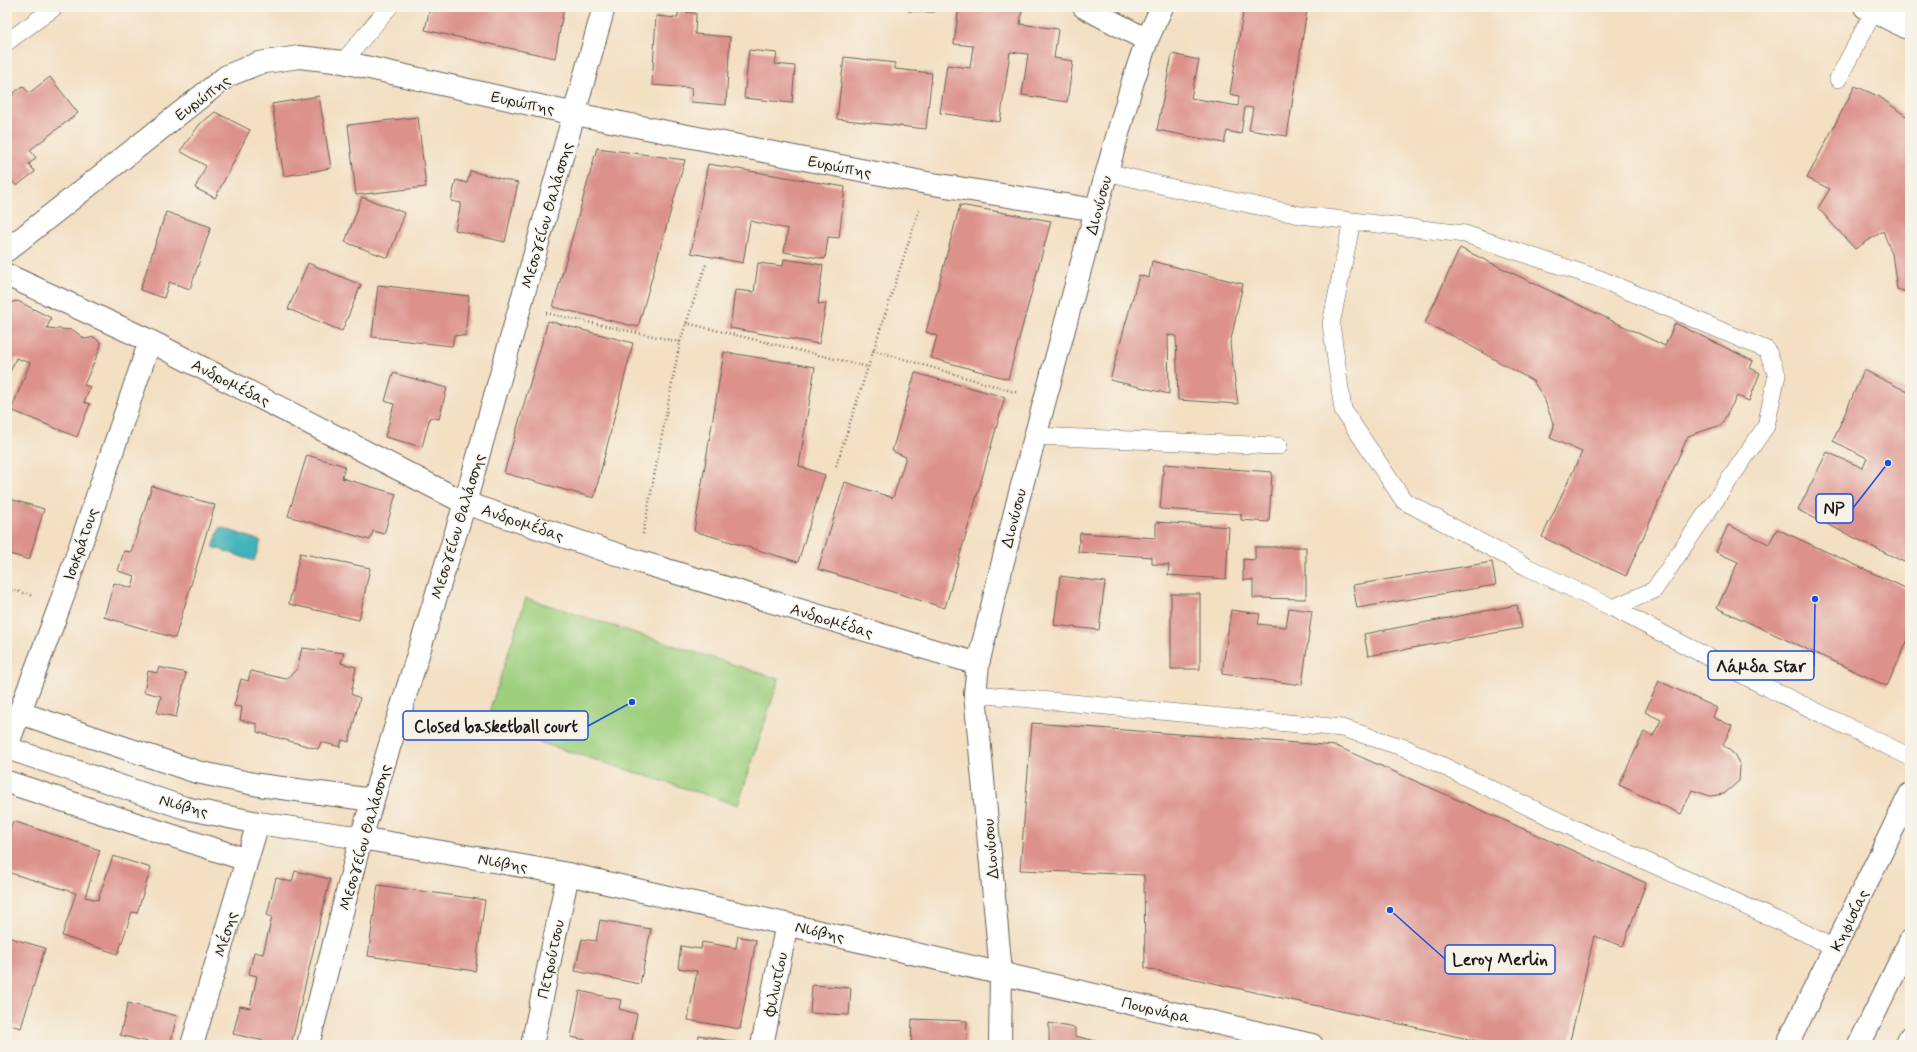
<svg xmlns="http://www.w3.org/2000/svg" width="1917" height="1052" viewBox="0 0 1917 1052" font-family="Mynerve,sans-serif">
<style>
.green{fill:#9ecf7e;stroke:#5d764d}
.water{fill:#41b2b9;stroke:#2e676a}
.building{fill:#dc928b}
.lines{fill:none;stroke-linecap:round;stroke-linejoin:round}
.lane-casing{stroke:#676056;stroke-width:18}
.street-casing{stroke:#676056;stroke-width:24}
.secondary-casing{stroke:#676056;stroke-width:24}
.primary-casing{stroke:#676056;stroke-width:24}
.path{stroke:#676056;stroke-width:2.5;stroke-dasharray:1 3;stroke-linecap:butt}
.lane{stroke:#fff;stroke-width:17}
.street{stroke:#fff;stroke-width:22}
.secondary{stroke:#fff;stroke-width:22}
.primary{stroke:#fff;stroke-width:22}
.labels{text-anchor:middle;stroke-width:3;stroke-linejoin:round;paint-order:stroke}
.street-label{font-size:16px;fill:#1c1c1c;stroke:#f7f3e8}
.leader{fill:none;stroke:#1d4ed8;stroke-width:1.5}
.callout-dot{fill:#1d4ed8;stroke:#f7f3e8;stroke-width:1.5}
.callout{fill:#f7f3e8;stroke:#1d4ed8;stroke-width:1.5}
.callout-label{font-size:17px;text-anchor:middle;font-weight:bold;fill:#1c1c1c}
</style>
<rect width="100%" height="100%" fill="#f7f3e8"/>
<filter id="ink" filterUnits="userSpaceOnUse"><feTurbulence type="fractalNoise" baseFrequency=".025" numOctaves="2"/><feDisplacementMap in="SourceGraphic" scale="8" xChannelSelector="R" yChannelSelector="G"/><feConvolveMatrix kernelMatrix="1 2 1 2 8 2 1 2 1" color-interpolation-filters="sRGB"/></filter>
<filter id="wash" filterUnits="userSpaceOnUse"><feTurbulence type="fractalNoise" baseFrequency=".012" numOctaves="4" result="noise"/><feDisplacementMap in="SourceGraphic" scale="16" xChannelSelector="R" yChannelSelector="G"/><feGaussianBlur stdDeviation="0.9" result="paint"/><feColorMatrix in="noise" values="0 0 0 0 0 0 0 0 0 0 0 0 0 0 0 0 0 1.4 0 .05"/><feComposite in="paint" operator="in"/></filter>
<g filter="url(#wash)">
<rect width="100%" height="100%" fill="#f3dfc2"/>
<path class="green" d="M526,598l253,81 -41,126 -253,-80z"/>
<path class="water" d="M220,527l41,14 -7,20 -41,-14z"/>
<g id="blocks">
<path class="building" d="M430,7h134l-9,51 -130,-28z
M908,7h27v5l-27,-1z
M959,7h45l18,3 -2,14 38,5 -4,29 19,3 -6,41 -45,-7 6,-41 -18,-2 -10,70 -60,-9 7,-48 23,3 3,-22 -19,-2z
M1244,7h43l20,3 -20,126 -38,-6 4,-22 -8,-1 -4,27 -14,-3 -3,12 -67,-13 15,-76 27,6 -8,38 47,8 1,-10 -9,-2z
M678,12l18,1 -1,21 35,3 -4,68 -35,-3 1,-14 -40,-3 4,-69 22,2z
M749,50l28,3 -2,11 20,2 -3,37 -48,-5z
M844,57l51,6v6l37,4 -6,56 -89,-10z
M50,77l28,36 -48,37 6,8 -7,6 6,8 -19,14 -5,-7 -4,2v-83l16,-12 6,7z
M1855,86l25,11 30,22v174l-13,-4 -5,-35 -9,-23 -28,18 -37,-41 12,-19 -23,-11z
M319,96l12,72 -47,8 -12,-72z
M215,112l35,18 -35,68 -20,-10 11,-22 -26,-15 20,-27z
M418,117l8,70 -70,8 -8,-70z
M597,148l88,12 -47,167 -85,-20z
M708,164l137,23 -6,51 -11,-1 -3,22 -41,-7 4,-23 -38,-8 -7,42 -52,-10z
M470,171l48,12 -13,59 -50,-12 6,-27 -10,-2 5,-21 11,3z
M362,197l43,16 -17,45 -43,-16z
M960,205l91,16 -43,158 -77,-21 6,-22 -11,-4z
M166,212l45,15 -21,62 -21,-7 -5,16 -24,-8z
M1460,248l205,98 10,-23 78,38 -3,7 10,5 -11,28 -12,-5 -16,29 -33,11 -62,140 -84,-39 40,-85 -32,-14 4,-12 -10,-28 -11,-17 -80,-45 -28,-13z
M784,259l39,6 -5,39 8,-1 -7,41 -89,-16 5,-38 19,2 4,-29 25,3z
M1152,261l91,23 -13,60 8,60 -60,-4 -2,-64 -8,-1 1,59 -59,-14 29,-105 10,3z
M308,263l53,22 -19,46 -54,-22z
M378,285l91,11 -4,40 -11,-1 -2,11 -80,-9z
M18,301l33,17 -4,10 26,2 12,9 9,-2 7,6 -2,8 -15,34 6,2 -6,15 6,2 -13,33 -66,-27 19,-47 -14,-5 -9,21v-76z
M548,321l85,22 -39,155 -90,-25z
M724,352l91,15 -16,99 26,9 -27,87 -104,-31z
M1864,370l46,23v157l-6,12 -106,-52 29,-58 36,16 4,-10 -34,-17z
M393,373l54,15 -8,31 -9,-2 -8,30 -37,-10 9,-33 -9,-3z
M915,373l90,24 -60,211 -127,-39 27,-87 48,16 13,-41 -14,-6z
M307,455l38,11 -3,12 54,16 -12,40 -11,-3 -3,9 -82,-24z
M1164,464l108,8 -3,50 -28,-2v-6l-81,-5z
M152,486l63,19 -40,133 -71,-21 10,-34 18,5 3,-12 -17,-5 6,-20 7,1z
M7,498l37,11 -15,51 -22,-7z
M1156,522l73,5 -3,52 -58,-4 1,-10 -17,-1v-7l-74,-5 2,-19 76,5z
M1728,525l41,19 8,-15 133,61v45l-23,51 -170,-78 21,-46 -22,-10z
M1255,547h51v52l-53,-1v-18h-10v-21l12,1z
M300,553l70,15 -11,52 -70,-16z
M1492,562l4,23 -139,23 -4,-23z
M1060,576l45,6 -6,48 -45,-5z
M1171,594h29v75h-29z
M1517,605l5,23 -154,28 -4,-22z
M1289,608l23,3 -10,74 -80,-11 9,-64 29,4 -2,10 28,3z
M302,648l42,5 -3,10 15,4 -5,27 9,4 -11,44 -7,-2 -2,7 -19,-5 -3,7 -61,-17v-8l-17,-4 2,-13 -8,-1 7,-27 7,2 3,-10 35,8 11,-10z
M159,667l27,6 -10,44 -19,-4 4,-17 -17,-4 4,-21 9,2z
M1659,681l58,27 -4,9 19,9 -9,19 11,9 6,11 -1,16 -15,13 -14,2 -18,-6 -11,24 -62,-29 25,-53 9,4 8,-16 -16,-8z
M1032,723l304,23 310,137 -23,63 -29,-10 -25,109h-73l-351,-77 -1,-93 -124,-5z
M13,821l87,29 -15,47 13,3 15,-44 38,12 -14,45 -5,-1 -14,42 -56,-18 14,-43 -69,-21v-33z
M295,871l35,8 -39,166h-9l-49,-11 7,-28 10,2 7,-32 -8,-2 5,-22 9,2 9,-37 -5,-2 9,-37 16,4z
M378,885l107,15 -10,71 -107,-15z
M600,920l51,9 -11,55 -65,-13 7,-32 14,2z
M738,936l18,4 -16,89 -52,-9 9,-49 -19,-3 3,-22 20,3 1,-7 34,6z
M7,937l38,11 -24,80 -14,-4z
M812,985l39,3 -2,27 -39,-2z
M580,991l41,9 -2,9 18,5 -6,31h-22l-38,-8z
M128,1003l49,13 -7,29h-10l-40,-10z
M912,1019l55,2 -1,24h-55z
M1049,1023l26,5v8l25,6 -1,3h-50z
M699,1035l47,9v1h-49z"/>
</g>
</g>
<g filter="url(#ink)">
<use href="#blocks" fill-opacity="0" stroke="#676056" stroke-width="1"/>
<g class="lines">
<g class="lane-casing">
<path id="lane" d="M7,42l48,-35
M343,62l46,-55
M1838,79l36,-68
M1107,172l66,16 127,27 165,19 135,45 167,71 10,25 -11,51 -112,164 -41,18 -86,-41 -123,-66 -61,-91 -12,-86 21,-103
M1035,436l244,10
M1613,608l153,79 144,70
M975,694l367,34 63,20 183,87 217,98 30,16"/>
</g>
<g class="street-casing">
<path id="street" d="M1084,7l63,33
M7,250l220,-174 32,-13 40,-6 44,5 232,52 352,69 169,27
M7,275l143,66 315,162 172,58 341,103
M20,713l177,59 62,13 114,15
M7,746l53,-141 90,-264
M7,748l178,60 73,15 103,15 207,36 744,171
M7,782l240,78
M192,1045l66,-222
M308,1045l53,-207 104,-335 139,-496
M532,1045l36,-171
M762,1045l25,-121
M1000,1045l1,-73 -26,-278 3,-30 39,-160 79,-294 37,-129 14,-41 15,-33"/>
</g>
<g class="secondary-casing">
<path id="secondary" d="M1865,7l45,22
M1787,1045l123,-251"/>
</g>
<g class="primary-casing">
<path id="primary" d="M1859,1045l51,-104
M1906,1045l4,-8"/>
</g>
<path class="path" d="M546,313l134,29
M686,323l182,44
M873,350l145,43
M836,466l83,-256
M643,534l37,-192 26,-78
M7,588l26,8"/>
<use href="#lane" class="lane"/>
<use href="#street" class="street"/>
<use href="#secondary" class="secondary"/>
<use href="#primary" class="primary"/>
</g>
</g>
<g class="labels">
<g class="street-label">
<text transform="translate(202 97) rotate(-37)" y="6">Ευρώπης</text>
<text transform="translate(523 102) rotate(12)" y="6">Ευρώπης</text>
<text transform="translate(840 166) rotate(11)" y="6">Ευρώπης</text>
<text transform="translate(1098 205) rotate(-75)" y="6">Διονύσου</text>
<text transform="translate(546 215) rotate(-74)" y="6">Μεσογείου Θαλάσσης</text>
<text transform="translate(231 382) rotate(27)" y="6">Ανδρομέδας</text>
<text transform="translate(1013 518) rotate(-76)" y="6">Διονύσου</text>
<text transform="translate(523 522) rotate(19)" y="6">Ανδρομέδας</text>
<text transform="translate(457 526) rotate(-73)" y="6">Μεσογείου Θαλάσσης</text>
<text transform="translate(80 544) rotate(-71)" y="6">Ισοκράτους</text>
<text transform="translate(832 620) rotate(17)" y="6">Ανδρομέδας</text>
<text transform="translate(184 805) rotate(15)" y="6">Νιόβης</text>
<text transform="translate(364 837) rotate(-74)" y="6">Μεσογείου Θαλάσσης</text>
<text transform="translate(990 849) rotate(-95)" y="6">Διονύσου</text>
<text transform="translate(503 862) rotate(10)" y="6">Νιόβης</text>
<text transform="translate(1849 920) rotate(-64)" y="6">Κηφισίας</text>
<text transform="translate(820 931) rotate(13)" y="6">Νιόβης</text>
<text transform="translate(225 934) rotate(-74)" y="6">Μέσης</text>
<text transform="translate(550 959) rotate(-78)" y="6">Πετρούτσου</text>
<text transform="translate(775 984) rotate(-78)" y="6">Φιλωτίου</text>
<text transform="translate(1156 1009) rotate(13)" y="6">Πουρνάρα</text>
</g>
</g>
<path class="leader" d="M1888 463L1853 508M1815 599L1814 666M632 702L588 726M1390 910L1445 959"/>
<g class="callout-dot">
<circle cx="1888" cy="463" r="4"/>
<circle cx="1815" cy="599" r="4"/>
<circle cx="632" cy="702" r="4"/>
<circle cx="1390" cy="910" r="4"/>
</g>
<g class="callout">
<rect x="1816" y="494" width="37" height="29" rx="4"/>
<rect x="1708" y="651" width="106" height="29" rx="4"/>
<rect x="403" y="711" width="185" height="29" rx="4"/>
<rect x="1445" y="945" width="110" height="29" rx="4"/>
</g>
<g class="callout-label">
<text x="1834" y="514">NP</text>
<text x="1761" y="672">Λάμδα Star</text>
<text x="496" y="732">Closed basketball court</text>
<text x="1500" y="965">Leroy Merlin</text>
</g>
<rect width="1917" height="1052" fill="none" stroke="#f7f3e8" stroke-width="24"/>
</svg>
